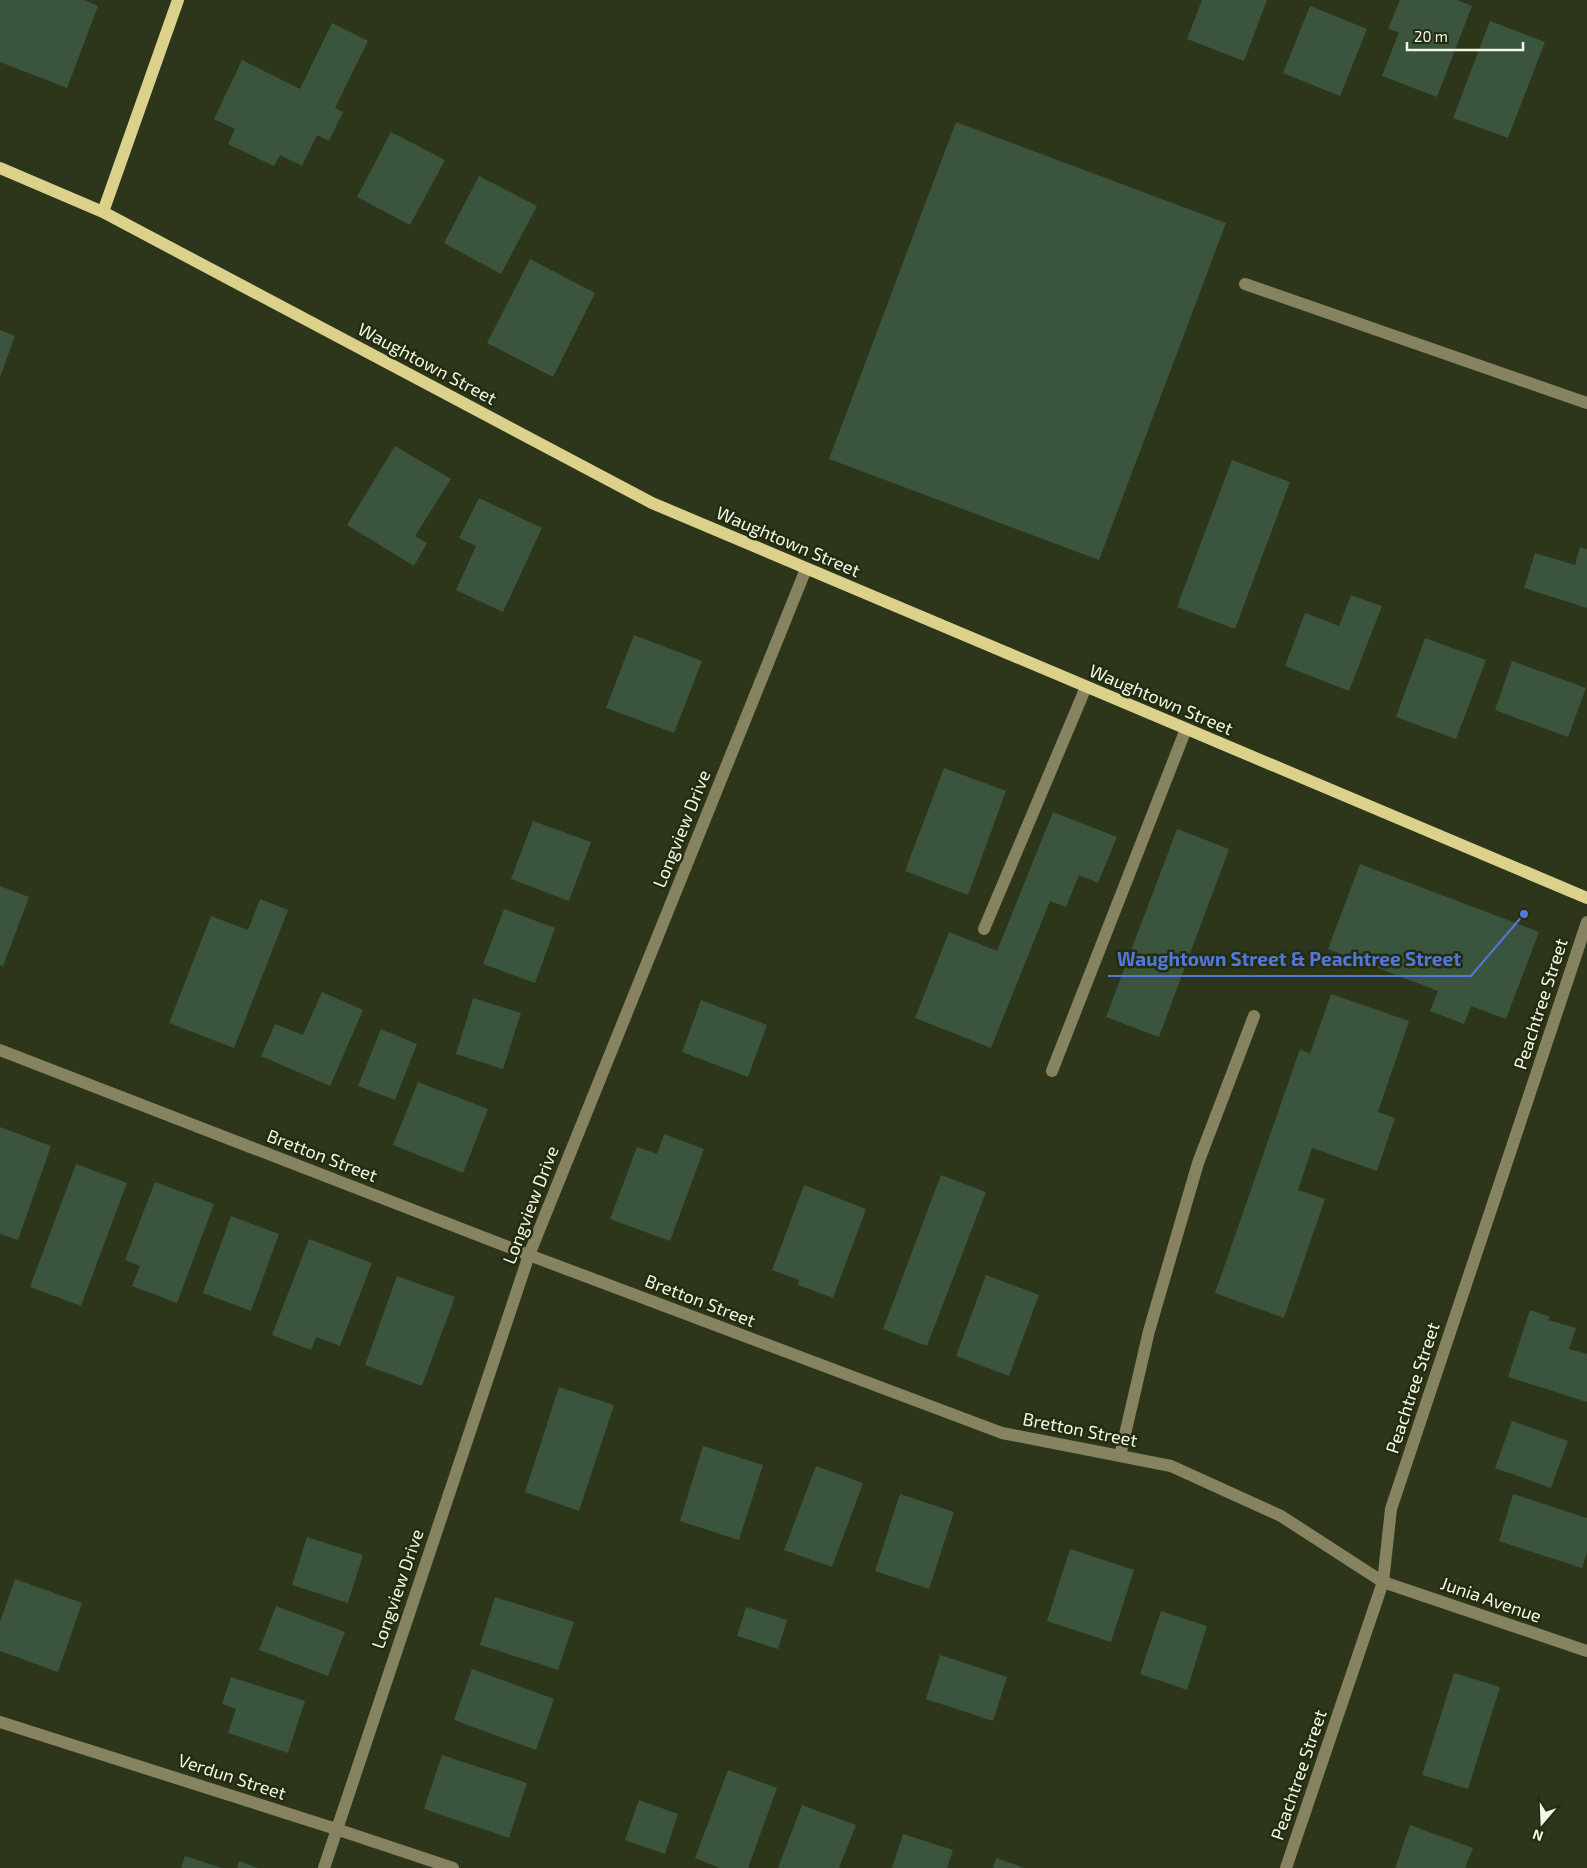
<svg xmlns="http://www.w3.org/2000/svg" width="1587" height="1868" viewBox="0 0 1587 1868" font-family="'Exo 2',sans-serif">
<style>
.building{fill:#3a543d}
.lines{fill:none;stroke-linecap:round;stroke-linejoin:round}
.minor{stroke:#878260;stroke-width:12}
.major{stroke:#dcd18a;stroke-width:12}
.labels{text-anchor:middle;stroke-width:5;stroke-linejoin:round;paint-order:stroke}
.street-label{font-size:18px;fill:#f1f8e6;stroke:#232c10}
.leader{fill:none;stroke:#5278dc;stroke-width:2}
.callout-dot{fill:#5278dc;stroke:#232c10;stroke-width:2}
.callout-label{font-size:19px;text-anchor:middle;font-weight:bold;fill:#5278dc;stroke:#232c10;stroke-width:5;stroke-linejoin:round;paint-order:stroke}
</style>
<rect width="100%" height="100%" fill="#2d361a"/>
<path class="building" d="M0,0h84l14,6 -31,82 -67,-26z
M1202,0h65l-23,61 -57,-22z
M1400,0h57l15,6 -35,91 -55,-21 17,-44 -11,-3z
M1310,6l57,23 -27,67 -57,-23z
M1490,21l55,21 -37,96 -55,-20z
M332,23l36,18 -33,67 8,4 -14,29 -12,-6 -15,31 -22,-11 -6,11 -46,-22 7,-15 -21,-10 28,-59 58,29z
M956,122l270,101 -127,337 -270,-101z
M391,132l54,28 -35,65 -53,-28z
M479,176l58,30 -36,68 -57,-31z
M530,259l65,34 -42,84 -66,-34z
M0,330l15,6 -15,41z
M395,446l56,33 -36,57 12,7 -13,23 -67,-41z
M1232,460l58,22 -55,147 -58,-22z
M479,498l63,30 -39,84 -47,-22 20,-44 -17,-8z
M1580,547l7,2v59l-63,-20 11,-35 40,12z
M1351,595l31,11 -33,85 -64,-25 20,-53 34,13z
M634,635l68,26 -28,72 -68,-25z
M1425,638l61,22 -30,79 -60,-22z
M1512,661l74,27 -18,49 -73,-27z
M944,768l62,23 -38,104 -63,-24z
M1053,812l64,25 -19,46 -19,-8 -13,32 -16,-6 -59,147 -76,-30 34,-86 48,19z
M533,821l58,21 -22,59 -58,-22z
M1177,829l52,20 -70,188 -53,-20z
M1360,864l179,68 -33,87 -35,-13 -7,18 -34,-13 8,-20 -110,-42z
M0,886l29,11 -26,69 -3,-1z
M260,899l28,11 -54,138 -65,-25 42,-107 37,14z
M504,909l51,19 -20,55 -52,-19z
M322,992l41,18 -33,76 -69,-30 14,-32 28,11z
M1331,994l78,27 -31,91 17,6 -18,53 -65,-23 -14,42 27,9 -41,119 -69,-25 85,-244 10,5z
M473,998l48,15 -18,56 -47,-15z
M701,1000l66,25 -19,52 -66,-25z
M381,1029l36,15 -22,56 -37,-14z
M418,1082l70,27 -25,64 -70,-28z
M0,1127l51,19 -33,94 -18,-6z
M664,1134l40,15 -34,92 -60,-22 27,-72 20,7z
M76,1164l51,19 -46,123 -51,-19z
M941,1175l45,17 -59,154 -44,-17z
M155,1182l59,22 -37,99 -45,-17 8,-20 -15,-6z
M804,1185l62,24 -33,89 -35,-13 1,-5 -27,-10z
M231,1216l48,18 -28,77 -48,-18z
M309,1239l63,24 -32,83 -24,-9 -5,13 -39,-15z
M986,1275l53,20 -30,81 -53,-20z
M397,1276l58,21 -33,89 -57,-21z
M1530,1310l20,7 -2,3 28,8 -7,21 18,5v48l-79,-25z
M559,1387l55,18 -35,106 -54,-19z
M1512,1421l56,20 -17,47 -56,-20z
M703,1446l60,19 -24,75 -59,-19z
M816,1466l47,17 -31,84 -48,-17z
M900,1494l54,18 -25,77 -54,-18z
M1513,1494l74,24v34l-5,16 -83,-27z
M307,1537l56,18 -15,48 -56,-18z
M1070,1549l64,21 -23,72 -64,-21z
M15,1579l67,24 -24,69 -58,-21v-29z
M495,1597l79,25 -16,48 -78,-25z
M276,1606l69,26 -17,44 -69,-26z
M746,1607l41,13 -9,29 -41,-13z
M1161,1611l46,15 -20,64 -47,-16z
M940,1655l67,22 -14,44 -67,-22z
M472,1669l82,30 -18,51 -82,-30z
M1454,1673l46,14 -32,102 -46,-14z
M231,1677l74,24 -17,52 -60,-20 8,-24 -14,-5z
M442,1755l85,28 -18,55 -85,-29z
M728,1770l49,18 -29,80h-28l-25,-10z
M639,1800l39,14 -13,40 -40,-14z
M802,1805l54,20 -17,43h-61z
M1410,1825l63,23 -8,20h-70z
M903,1834l50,16 -6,18h-55z
M185,1856l37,12h-41z
M996,1858l29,10h-32z
M239,1861l19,7h-21z"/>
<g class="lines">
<path class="minor" d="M1245,284l342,119
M984,929l102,-242
M0,1050l529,205 473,178 169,33 110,50 102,66 204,69
M1052,1071l134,-342
M1120,1456l29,-125 49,-168 56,-147
M0,1722l336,107 117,39
M324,1868l205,-613 277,-686
M1286,1868l97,-286 8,-73 196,-587"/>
<path class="major" d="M0,168l103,44 549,291 935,395
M103,212l75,-212"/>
</g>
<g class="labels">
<g class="street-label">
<text transform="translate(427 364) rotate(28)" y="6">Waughtown Street</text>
<text transform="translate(788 542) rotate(23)" y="6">Waughtown Street</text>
<text transform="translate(1161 700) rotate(23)" y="6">Waughtown Street</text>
<text transform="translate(682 829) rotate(-68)" y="6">Longview Drive</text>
<text transform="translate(1541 1004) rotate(-72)" y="6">Peachtree Street</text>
<text transform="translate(322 1156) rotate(21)" y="6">Bretton Street</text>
<text transform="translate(531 1205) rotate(-69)" y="6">Longview Drive</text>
<text transform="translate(700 1301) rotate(21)" y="6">Bretton Street</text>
<text transform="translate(1413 1388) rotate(-72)" y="6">Peachtree Street</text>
<text transform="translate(1080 1430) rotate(11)" y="6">Bretton Street</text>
<text transform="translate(398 1589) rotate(-71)" y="6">Longview Drive</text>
<text transform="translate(1491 1600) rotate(19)" y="6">Junia Avenue</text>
<text transform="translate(1299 1775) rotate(-71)" y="6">Peachtree Street</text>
<text transform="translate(232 1777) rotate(18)" y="6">Verdun Street</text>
</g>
</g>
<path class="leader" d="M1524 914L1471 976H1108"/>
<circle class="callout-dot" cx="1524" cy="914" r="5"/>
<g class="callout-label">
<text x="1289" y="966">Waughtown Street &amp; Peachtree Street</text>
</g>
<g transform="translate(1542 1823) rotate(199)" stroke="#232c10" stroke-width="4" paint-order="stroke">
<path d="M0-4L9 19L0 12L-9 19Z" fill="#f1f8e6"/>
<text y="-8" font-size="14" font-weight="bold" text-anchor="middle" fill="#f1f8e6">N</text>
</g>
<path d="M1407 42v8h116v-8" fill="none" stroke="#f1f8e6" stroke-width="2.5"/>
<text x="1414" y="42" font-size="15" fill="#f1f8e6" stroke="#232c10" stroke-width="4" paint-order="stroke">20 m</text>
</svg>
